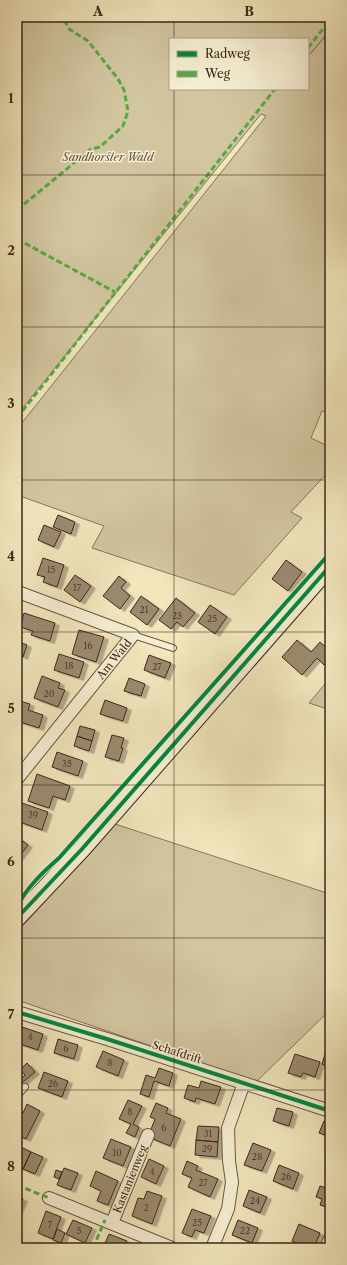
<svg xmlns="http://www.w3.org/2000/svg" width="347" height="1265" viewBox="0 0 347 1265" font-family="'Libre Caslon Text',serif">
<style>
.green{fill:#d2c6a1;stroke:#88765e;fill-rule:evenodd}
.building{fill:#9b8a6f;stroke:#3d271b;filter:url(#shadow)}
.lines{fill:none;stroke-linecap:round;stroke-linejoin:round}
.lane-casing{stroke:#6a5743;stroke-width:8}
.street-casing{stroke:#6a5743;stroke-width:14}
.secondary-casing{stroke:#3d271b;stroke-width:19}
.lane{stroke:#f6efd3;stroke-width:6}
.street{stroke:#f6efd3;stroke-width:12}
.secondary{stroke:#f6efd3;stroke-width:17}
.quiet{stroke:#55aa43;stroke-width:3;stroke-dasharray:6 3;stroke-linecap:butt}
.cycleway-casing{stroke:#f6efd3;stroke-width:6}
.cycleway{stroke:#00873e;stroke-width:4}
.grid{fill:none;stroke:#3d271b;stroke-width:1;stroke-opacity:0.55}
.labels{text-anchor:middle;stroke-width:3;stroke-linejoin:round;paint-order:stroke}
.number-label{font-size:9px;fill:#544030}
.park-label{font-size:11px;font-style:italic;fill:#624f3c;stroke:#f6efd3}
.street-label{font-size:11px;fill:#3d271b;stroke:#f6efd3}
.neatline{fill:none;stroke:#3d271b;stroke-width:1.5}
.grid-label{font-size:13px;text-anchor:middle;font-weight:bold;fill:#3d271b}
</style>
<defs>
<filter id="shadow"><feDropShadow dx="4.5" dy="2.5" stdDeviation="0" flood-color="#0004"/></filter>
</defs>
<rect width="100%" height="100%" fill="#f1e6bc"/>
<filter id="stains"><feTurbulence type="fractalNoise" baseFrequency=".005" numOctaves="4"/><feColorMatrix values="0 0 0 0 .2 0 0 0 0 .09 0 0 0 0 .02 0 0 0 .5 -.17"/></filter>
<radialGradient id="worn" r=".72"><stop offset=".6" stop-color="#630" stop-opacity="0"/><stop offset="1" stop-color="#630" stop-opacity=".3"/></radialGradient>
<path class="green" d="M17,17h313v13l-20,24 20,-23v383l-8,-3 -11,27 19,9v23l-39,42 11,6 -68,77 -142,-47 12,-22 -87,-31v-66l249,-313 -5,-2 -244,301zM170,39h138v50h-138z
M330,678v32l-21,-7z
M115,824l215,70v116l-74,72 -239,-82v-68z"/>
<path class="building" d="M58,515l17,7 -4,12 -18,-7z
M44,525l17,7 -7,15 -16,-7z
M43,558l21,7 -7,22 -14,-5 2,-5 -8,-2z
M286,560l16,12 -14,19 -16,-12z
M75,575l16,11 -11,16 -16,-12z
M119,576l7,6 -5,6 9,8 -10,13 -17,-13z
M141,596l18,13 -12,16 -17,-13z
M176,598l19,15 -12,14 -6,-5 -6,7 -12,-9z
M210,605l17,12 -12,17 -17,-12z
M24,613l31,10 -5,18 -19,-6 2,-4 -13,-4z
M79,630l25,7 -8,25 -24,-8z
M297,640l14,12 9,-10 10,9v7l-6,7 -7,-7 -15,17 -20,-18z
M17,641l10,4 -4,12 -6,-3z
M59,654l25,8 -5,16 -25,-8z
M149,655l22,8 -6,15 -21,-8z
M42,676l18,7 -2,5 7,2 -7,17 -24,-9z
M129,678l16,6 -4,12 -17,-5z
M105,700l22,8 -4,13 -23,-7z
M20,701l10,3 -2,6 15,5 -4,13 -22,-7v-11z
M80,726l15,4 -3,11 -15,-5z
M112,735l12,3 -3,10h2l-4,13 -14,-4z
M77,736l15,5 -3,10 -15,-5z
M57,752l26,9 -5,15 -26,-9z
M37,774l33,12 -5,14 -12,-4 -4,12 -21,-7z
M22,803l26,9 -6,18 -25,-9z
M17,837l11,8 -9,12 -2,-1z
M22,1027l21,7 -5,16 -21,-7z
M58,1039l20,6 -4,14 -20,-6z
M103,1051l21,9 -6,16 -22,-9z
M326,1051l4,1v15l-8,-3z
M295,1054l25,8 -5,15 -12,-4 -2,4 -13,-4z
M27,1063l8,9 -13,11 -3,-3 6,-5 -5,-5z
M159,1068l14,5 -4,13 -15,-5 -5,16 -9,-3 6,-19 9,3z
M44,1072l24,9 -6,16 -24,-9z
M201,1081l20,6 -6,17 -19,-6 -1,4 -11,-4 4,-13 11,3z
M128,1100l14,6 -9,18 6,3 -4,10 -9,-4 5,-9 -12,-5z
M156,1103l12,5 -2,5 15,6 -11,27 -22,-9 7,-18 -5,-2z
M27,1104l13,7 -14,28 -9,-4v-25l6,3z
M277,1108l16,4 -4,14 -16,-5z
M324,1121l6,2v14l-11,-4z
M198,1126l21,1 -1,15 -22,-2z
M111,1139l20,8 -8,19 -20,-8z
M196,1140l22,2 -1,15 -22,-2z
M253,1143l18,7 -9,21 -18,-6z
M19,1146l12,6 -8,17 -6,-3v-15z
M31,1152l12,5 -8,17 -12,-5z
M149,1159l15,7 -8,18 -15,-7z
M330,1160v15l-5,-2z
M187,1161l11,5 -2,4 22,9 -8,18 -22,-10 4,-9 -10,-4z
M279,1165l20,8 -6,16 -20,-8z
M64,1168l14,5 -7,17 -14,-5z
M56,1170l6,2 -3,7 -5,-2z
M96,1171l22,10 -10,24 -11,-4 4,-10 -11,-5z
M320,1186l10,3 -1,19 -9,-3 2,-6 -6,-2z
M249,1190l18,7 -7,16 -17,-7z
M147,1191l15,5 -10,28 -20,-8 6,-18 6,1z
M17,1197l6,2 -6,14z
M192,1209l19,7 -7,17 -9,-3 -3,7 -10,-4z
M46,1211l15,6 -8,22 -15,-6z
M73,1220l19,8 -7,15 -19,-9z
M238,1220l20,8 -6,15 -20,-8z
M299,1224l21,9 -6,15h-6l-16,-7z
M57,1229l8,4 -4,10 -8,-3z
M109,1234l18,7 -3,7h-21z"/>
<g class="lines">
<g class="lane-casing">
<path id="lane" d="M133,635l40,13
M17,1096l8,-9"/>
</g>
<g class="street-casing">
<path id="street" d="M17,593l1,-1 115,43 -116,144
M17,1012l90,27 223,72
M49,1198l123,50
M112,1223l36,-88
M212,1248l16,-39 4,-27 -3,-21 -1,-33 16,-45
M326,1248l4,-9"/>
</g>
<g class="secondary-casing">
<path id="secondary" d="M17,918l65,-69 248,-283"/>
</g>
<use href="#lane" class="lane"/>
<use href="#street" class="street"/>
<use href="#secondary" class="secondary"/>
<path class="quiet" d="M46,17l2,2 8,-2
M308,48l22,-28
M17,210l74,-61 9,-2 23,-21 5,-15 -4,-21 -6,-11 -30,-38 -19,-12 -4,-8 -7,-4
M17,239l98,53
M17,418l258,-329
M17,1185l32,13
M93,1248l12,-28"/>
<g class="cycleway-casing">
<path id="cycleway" d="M17,907c10,-20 26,-35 42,-49l271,-305
M17,918l65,-69 248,-283
M17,1012l90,27 223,72"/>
</g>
<use href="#cycleway" class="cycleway"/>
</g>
<path class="grid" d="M174,17v22M174,89v1159M17,175h313M17,327h313M17,480h313M17,632h313M17,785h313M17,938h313M17,1090h313"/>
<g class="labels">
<g class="number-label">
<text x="51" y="573">15</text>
<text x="77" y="591">17</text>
<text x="144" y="613">21</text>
<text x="177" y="619">23</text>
<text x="212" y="622">25</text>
<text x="88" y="649">16</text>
<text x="69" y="669">18</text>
<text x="157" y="670">27</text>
<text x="49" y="697">20</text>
<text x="67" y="767">35</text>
<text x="33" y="818">39</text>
<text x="30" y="1040">4</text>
<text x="66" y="1052">6</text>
<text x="110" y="1066">8</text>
<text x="53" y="1087">26</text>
<text x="130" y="1115">8</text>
<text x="164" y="1131">6</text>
<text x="208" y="1137">31</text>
<text x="207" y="1152">29</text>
<text x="117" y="1156">10</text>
<text x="257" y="1160">28</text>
<text x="152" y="1175">4</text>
<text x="286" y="1180">26</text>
<text x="203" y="1186">27</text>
<text x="255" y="1204">24</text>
<text x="146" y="1211">2</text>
<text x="197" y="1226">25</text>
<text x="50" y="1228">7</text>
<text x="79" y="1234">5</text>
<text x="245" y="1234">22</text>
</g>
<g class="park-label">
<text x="108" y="161">Sandhorster Wald</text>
</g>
<g class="street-label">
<text transform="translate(114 659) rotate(-51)" y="4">Am Wald</text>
<text transform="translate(177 1052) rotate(18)" y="4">Schafdrift</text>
<text transform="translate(130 1179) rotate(-68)" y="4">Kastanienweg</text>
</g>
</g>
<rect width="347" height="1265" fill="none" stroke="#f1e6bc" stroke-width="44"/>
<rect x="169" y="38" width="140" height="52" fill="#f6efd3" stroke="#ac9f89"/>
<rect x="177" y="51" width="20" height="6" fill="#00873e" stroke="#ac9f89"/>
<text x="205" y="58" font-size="12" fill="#3d271b">Radweg</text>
<rect x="177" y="71" width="20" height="6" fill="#55aa43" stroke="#ac9f89"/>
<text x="205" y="78" font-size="12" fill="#3d271b">Weg</text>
<rect x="22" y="22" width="303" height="1221" class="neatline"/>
<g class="grid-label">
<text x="98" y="16">A</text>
<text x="249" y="16">B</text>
<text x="11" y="103">1</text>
<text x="11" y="255">2</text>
<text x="11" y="408">3</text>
<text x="11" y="561">4</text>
<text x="11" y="713">5</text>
<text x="11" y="866">6</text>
<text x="11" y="1019">7</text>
<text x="11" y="1171">8</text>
</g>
<rect width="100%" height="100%" filter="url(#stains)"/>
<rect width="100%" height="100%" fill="url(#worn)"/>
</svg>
